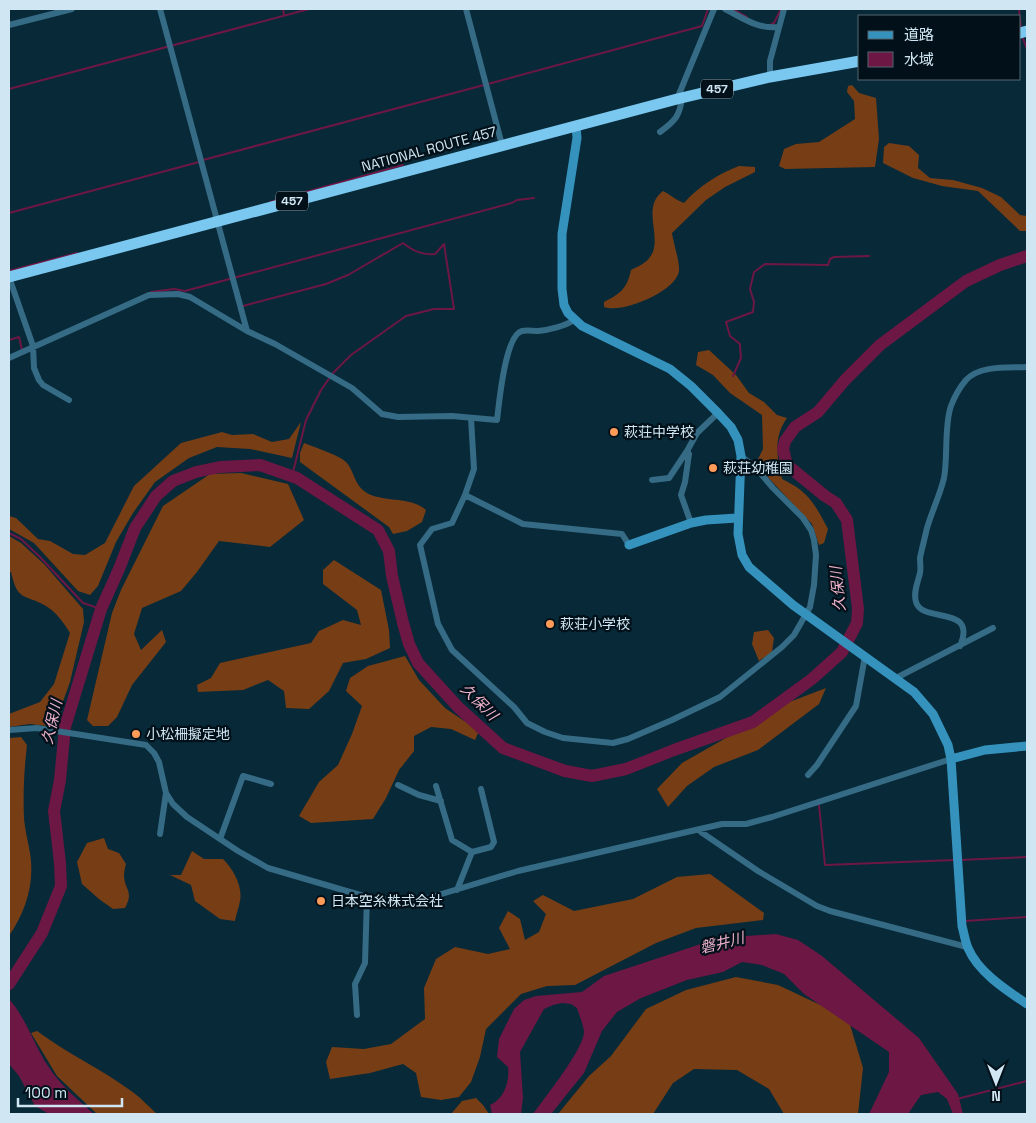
<svg xmlns="http://www.w3.org/2000/svg" width="1036" height="1123" viewBox="0 0 1036 1123" font-family="'Space Grotesk','Noto Sans JP',sans-serif">
<style>
.forest{fill:#773e15}
.water{fill:#6d1745}
.lines{fill:none;stroke-linecap:round;stroke-linejoin:round}
.stream{stroke:#6d1745;stroke-width:2}
.river{stroke:#6d1745;stroke-width:12}
.street{stroke:#366b86;stroke-width:6}
.secondary{stroke:#3592bd;stroke-width:9}
.highway{stroke:#7ac7ef;stroke-width:11}
.poi-dot{fill:#fe9b59;stroke:#021019;stroke-width:2}
.labels{text-anchor:middle;stroke-width:4.5;stroke-linejoin:round;paint-order:stroke}
.shield{fill:#021019;stroke:#92a6b2;stroke-width:1}
.shield-label{font-size:12px;font-weight:bold;fill:#d0e7f3}
.street-label{font-size:14px;fill:#d0e7f3;stroke:#021019}
.poi-label{font-size:14px;fill:#d0e7f3;stroke:#021019;text-anchor:start}
.water-label{font-size:15px;font-style:italic;fill:#eeb2ca;stroke:#021019}
</style>
<rect width="100%" height="100%" fill="#072938"/>
<path class="forest" d="M852,85l7,8 17,5 3,41 -4,28 -90,2 -6,-3 5,-17 12,-5 23,-2 36,-23 -1,-18 -7,-9 1,-6z
M889,143l20,3 10,9 -1,13 12,10 23,2 29,8 19,9 19,18 7,1v15h-7l-42,-40 -36,-5 -29,-8 -30,-15 1,-16z
M739,166l16,1v5l-30,15 -19,13 -34,33c1,8 8,30 7,38 -3,21 -58,43 -75,36v-5c16,-8 23,-13 27,-32 6,-3 15,-7 19,-13 14,-19 -10,-49 13,-66 8,4 11,8 21,12 15,-17 34,-29 55,-37z
M709,350l27,25 13,18 15,9 13,13 10,3c-14,19 -10,40 -5,61 27,13 32,24 46,50l-4,14 -5,2 -7,-21 -50,-53 -4,-12 5,-10 -1,-34 -32,-22 -17,-18 -17,-10 2,-13z
M301,422l-9,36 -42,-9 -33,-2 -28,11 -34,24 -22,31 -17,29 -18,44 -8,9 -12,-4 -44,-48 -25,-14v-13l7,2 22,21 12,2 23,13 12,1 20,-12 29,-57 47,-43 41,-11 10,3 21,-1 19,8 17,-3z
M304,443c10,4 35,12 42,19 10,11 7,25 25,33 18,7 41,2 55,15l-4,12 -15,9 -14,3 -4,-7 -89,-65v-9z
M241,473l47,11 16,36 -34,27 -51,-6 -22,31 -16,19 -39,17 -8,26 7,16 21,-20 4,12 -34,43 -15,32 -9,9h-15l-6,-6 25,-107 9,-23 42,-84 47,-32z
M9,536l12,7 23,21 39,45 1,13 -14,60 -9,25 -14,19 -17,-2 -21,3v-13l31,-12 14,-18 16,-51c-6,-10 -14,-21 -24,-27 -23,-13 -28,-4 -35,-34h-2z
M334,560l47,30 8,40 1,18 -24,11 -23,4 -14,28 -20,18 -23,-1 -2,-17 -16,-11 -25,10 -45,2 -1,-7 14,-7 9,-15 91,-20 8,-12 24,-11 18,5 -4,-15 -34,-26v-14z
M768,630l6,8 -2,14 -13,9 -7,-17 2,-12z
M405,656l14,24 26,28 34,23 -4,9 -24,-11 -20,-2 -17,9v15l-15,19 -13,28 -13,21 -62,4 -12,-7 20,-34 19,-17 14,-31 10,-28 -16,-15 4,-13 18,-12z
M826,688l-7,16 -61,46 -44,17 -27,19 -19,21 -11,-18 25,-26 105,-60z
M21,737l6,8c-3,25 -4,49 -3,74 1,11 4,22 6,34 5,30 -4,58 -21,83v-198z
M104,838l4,11 11,4 7,11c-1,3 -2,8 -2,12 1,15 10,15 1,32l-12,1 -14,-10 -17,-15 -5,-22 10,-19z
M192,851l12,8h19c10,10 20,27 17,42 -1,7 -4,13 -5,20l-15,-2 -25,-18 -4,-16 -21,-10h11z
M710,874l54,39 -1,7 -67,8 -40,15 -81,42 -28,1 -26,8 -35,35 -6,28 -9,25 -12,15 -18,3 -20,-3 -5,-24 -13,-9 -33,9 -40,6 -4,-17 6,-15 32,2 27,-5 34,-25 -1,-31 12,-29 19,-12 33,7 22,-5 -11,-21 9,-17 12,8 5,21 14,-8 7,-18 -13,-13 10,-6 31,16 59,-12 44,-22z
M736,977l42,8 70,33 15,50 -5,46h-74l-15,-25 -32,-19 -43,-1 -21,14 -20,31h-95l31,-38 22,-20 35,-47 40,-19z
M37,1031c31,23 66,39 97,62 8,6 15,14 23,21h-60l-40,-38 -26,-43z
M476,1098l7,7 6,9h-38l11,-13z"/>
<path class="water" d="M776,934l22,6 24,16 97,82 39,56 5,20h-10l-6,-15 -9,-7 -17,3 -13,19h-39l20,-42v-20l-85,-58 -20,-20 -22,-9 -20,-3 -19,10 -36,8 -46,18 -24,14 -15,19 -18,42 -33,41h-18c11,-16 52,-66 51,-83 -1,-7 -5,-16 -7,-23l-6,-4 -9,-1 -9,2 -9,4 -24,43 3,46 -2,16h-29l-2,-9c14,-6 20,-24 18,-38l-11,-10 2,-18 15,-30 10,-9 12,-4 46,-4 22,-16 115,-38z
M9,999c17,19 25,46 39,67 12,19 30,34 46,48h-45l-14,-8 -16,-30 -10,-12z"/>
<g class="lines">
<path class="stream" d="M283,9l1,6
M733,9l14,8
M1019,9l2,20
M770,25l4,-2 7,-14
M1022,36l5,13
M488,84l214,-58 6,-17
M9,89l300,-80
M203,160l281,-75
M270,202l133,-37
M9,213l190,-51
M9,271l68,-18
M151,292l23,-3 11,2 327,-88 5,-3 17,-2
M243,306l83,-22 22,-9 55,-32c10,8 19,12 32,11l9,-10 10,65h-20l-28,7 -55,39 -18,18 -12,17 -15,30 -14,56
M9,340l10,-3 3,13 2,-1
M733,376l8,-18 -1,-11v-3l-10,-8 -4,-14 27,-10 1,-10 -4,-13 4,-17 11,-8 63,1 2,-6 4,-2 35,-1
M9,533l12,6 19,18 43,46 18,6
M819,805l6,60 130,-5
M960,860l67,-3
M965,921l62,-4
M957,1099l70,-18"/>
<path class="river" d="M9,984l33,-51 19,-47 -1,-23 -6,-52 6,-31 5,-53 36,-118 18,-40 16,-41 21,-32 17,-15 23,-9 24,-5 40,-2 37,13 81,52 11,21 3,25 11,47 6,21 9,19 40,44 45,41 62,23 27,5 34,-7 48,-19 79,-28 59,-43 30,-27 15,-29 1,-14 -11,-89 -11,-17 -11,-7 -38,-31 -4,-16 2,-8 10,-14 23,-15 27,-32 35,-35 86,-64 34,-16 27,-9"/>
<path class="street" d="M160,9l87,322
M466,9l36,136
M725,9c18,9 32,20 53,18
M9,25l63,-16
M770,77v-16l14,-52
M677,99l37,-90
M660,132c15,-11 20,-16 22,-35
M9,277l24,69 1,22 5,12 4,5 26,15
M9,358l140,-63 29,-1 12,3 57,34 28,13 77,44 30,26 16,3 54,-1 45,4c2,-16 8,-85 25,-89 5,-1 11,0 16,0 11,-1 27,-5 36,-11
M471,418l3,51 -9,26 -13,28 -20,6 -12,16 18,79 14,26 62,57 13,16 18,9 18,6 50,5 15,-4 44,-19 48,-23 62,-50 12,-12 16,-28 4,-22 2,-30 -2,-15 -3,-10 -8,-12 -30,-30 -18,-21 -14,-11
M687,451l2,3 -4,28 -4,13 10,28
M652,480l17,-2 18,-27 10,-18 21,-20
M465,495l58,29 99,10 7,11
M960,646c18,-42 -38,-22 -44,-44 -3,-10 2,-20 4,-29 1,-5 0,-10 0,-15 2,-10 5,-21 7,-30 5,-17 13,-33 17,-50 4,-21 0,-53 7,-72 3,-8 9,-19 15,-26 14,-15 42,-12 61,-13
M896,678l97,-50
M9,730l28,-2 109,17 8,8 5,9 7,31 7,11 14,13 51,34 30,17 99,29 34,3 24,-1 93,-28 182,-42 22,-5h24l26,-7 179,-58
M808,775l9,-10 39,-59 9,-50
M398,785l21,10 22,6
M436,786l16,54 20,12
M700,829l1,3 57,39 59,35 13,5 137,36
M160,834l6,-41
M220,839l23,-63 28,8
M457,890l15,-38 19,-5 3,-5 -13,-53
M357,1015l-2,-31 10,-21 2,-66"/>
<path class="secondary" d="M576,126l1,12 -15,96v55l2,16 4,8 14,13 88,43 21,17 27,27 13,14 7,13 3,16 -3,78 4,21 7,12 44,38 121,87 19,22 15,31 3,14 11,167c2,7 3,15 6,22 10,24 38,42 59,56
M629,545l62,-22 15,-3 31,-2
M951,759l34,-9 42,-4"/>
<path class="highway" d="M1020,33l7,-2
M9,277l668,-178 93,-22 90,-16"/>
</g>
<g class="poi-dot">
<circle cx="614" cy="432" r="5"/>
<circle cx="713" cy="468" r="5"/>
<circle cx="550" cy="624" r="5"/>
<circle cx="136" cy="734" r="5"/>
<circle cx="321" cy="901" r="5"/>
</g>
<g class="labels">
<g class="shield">
<rect x="701" y="79.5" width="32" height="19" rx="4"/>
<rect x="276" y="191.5" width="32" height="19" rx="4"/>
</g>
<g class="shield-label">
<text x="717" y="93">457</text>
<text x="292" y="205">457</text>
</g>
<g class="street-label">
<text transform="translate(429 149) rotate(-15)" y="5">NATIONAL ROUTE 457</text>
</g>
<g class="poi-label">
<text x="624" y="437">萩荘中学校</text>
<text x="723" y="473">萩荘幼稚園</text>
<text x="560" y="629">萩荘小学校</text>
<text x="146" y="739">小松柵擬定地</text>
<text x="331" y="906">日本空糸株式会社</text>
</g>
<g class="water-label">
<text transform="translate(838 589) rotate(-95)" y="5">久保川</text>
<text transform="translate(479 702) rotate(45)" y="5">久保川</text>
<text transform="translate(52 722) rotate(-77)" y="5">久保川</text>
<text transform="translate(722 943) rotate(-14)" y="5">磐井川</text>
</g>
</g>
<rect width="1036" height="1123" fill="none" stroke="#d0e7f3" stroke-width="20"/>
<rect x="858" y="15" width="162" height="65" fill="#021019" stroke="#546670"/>
<rect x="868" y="31" width="25" height="8" fill="#3592bd" stroke="#546670"/>
<text x="904" y="40" font-size="15" fill="#d0e7f3">道路</text>
<rect x="868" y="52" width="25" height="15" fill="#6d1745" stroke="#546670"/>
<text x="904" y="65" font-size="15" fill="#d0e7f3">水域</text>
<g transform="translate(996 1083) rotate(180)" stroke="#021019" stroke-width="4" paint-order="stroke">
<path d="M0-4L9 19L0 12L-9 19Z" fill="#d0e7f3"/>
<text y="-8" font-size="14" font-weight="bold" text-anchor="middle" fill="#d0e7f3">N</text>
</g>
<path d="M18 1098v8h104v-8" fill="none" stroke="#d0e7f3" stroke-width="2.5"/>
<text x="25" y="1098" font-size="15" fill="#d0e7f3" stroke="#021019" stroke-width="4" paint-order="stroke">100 m</text>
</svg>
